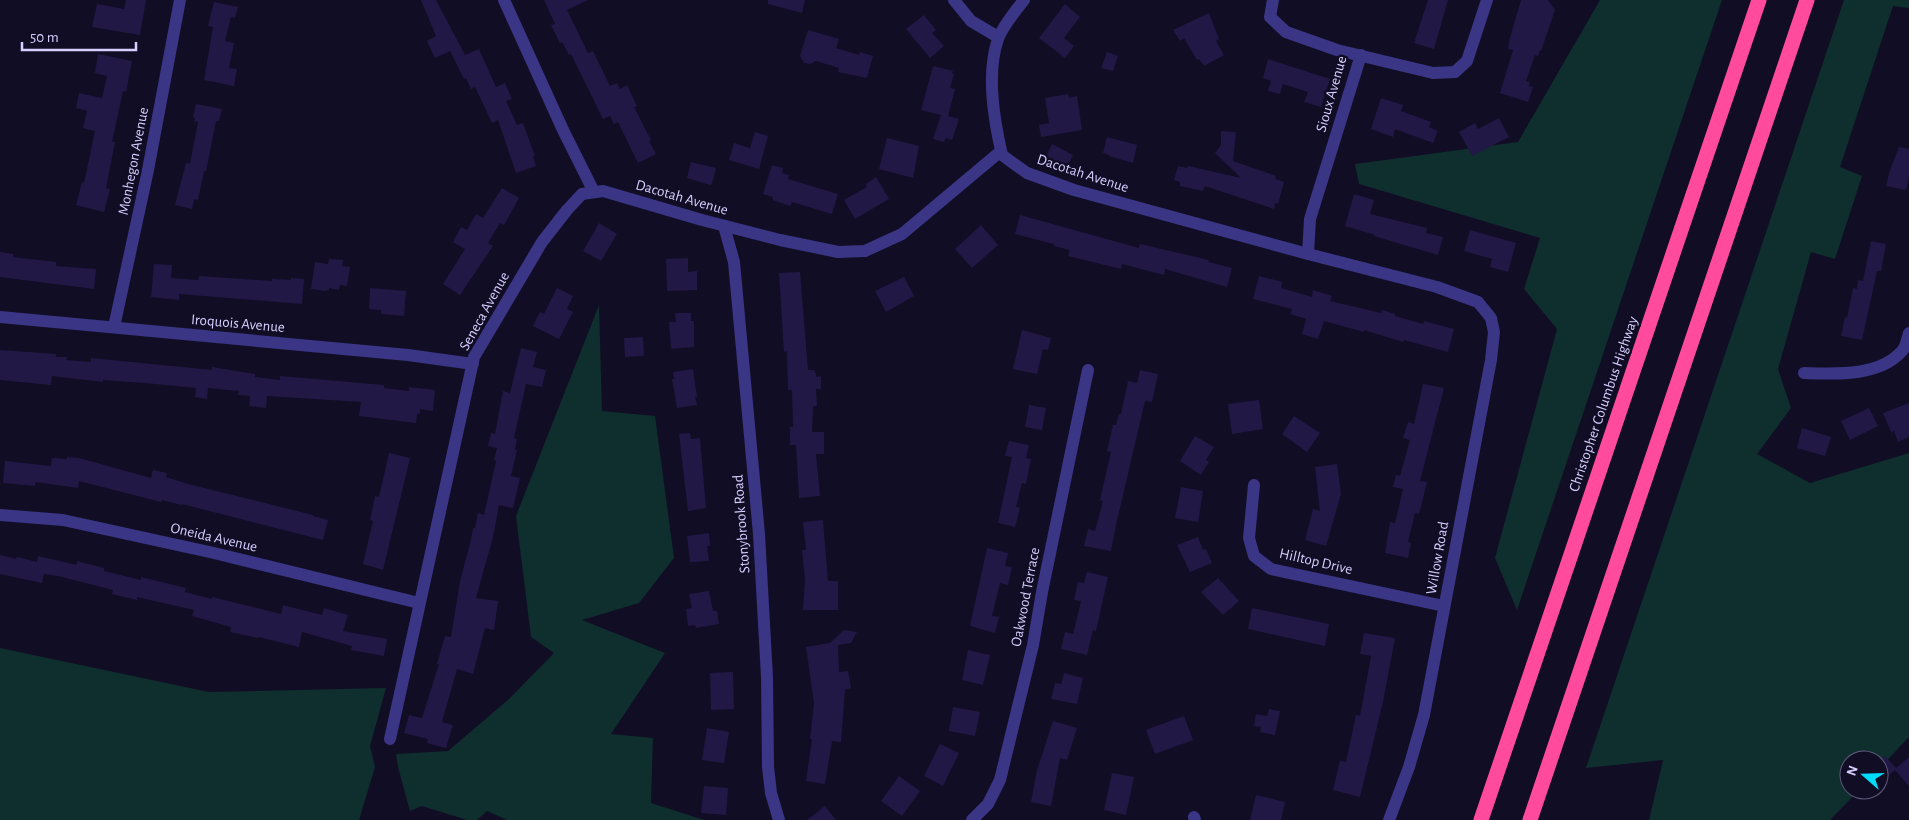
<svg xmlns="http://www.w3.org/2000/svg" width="1909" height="820" viewBox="0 0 1909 820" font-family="'Alegreya Sans',sans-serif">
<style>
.green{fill:#0f2e2e}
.building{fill:#221846}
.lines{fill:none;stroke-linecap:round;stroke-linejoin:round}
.minor{stroke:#3a3585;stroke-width:12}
.motorway{stroke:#ff4a9d;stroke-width:15}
.labels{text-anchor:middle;stroke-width:5;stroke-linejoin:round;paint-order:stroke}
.street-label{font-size:15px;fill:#d6cfff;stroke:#110d24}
</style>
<rect width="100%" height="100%" fill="#110d24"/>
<path class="green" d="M1600,0h122l-205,610 -22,-52 62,-229 -33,-40 16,-51 -181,-54 -4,-20 163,-22z
M1844,0h65v8l-16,-2 -53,161 22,9 -27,83 -24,-7 -33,117 13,39 -34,46 53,29 99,-30v284l-30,32v-9h-30v30h10l-29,30h-181l14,-60 -77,8z
M599,305l3,106 53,5 19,142 -35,45 -57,17 83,33 -54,81 42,4 -2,65 53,17h-197l-20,-9 -10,9h-10l-45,-14 -12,5 -12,-44 -2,-13 52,-3 61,-52 45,-46 -23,-16 -15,-121z
M0,648l209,44 177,-4 -16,58 5,21 -16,53h-359z"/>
<path class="building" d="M126,0h20l-6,35 -48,-8 5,-23 27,5z
M421,0h15l29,55 14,-6 17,38 9,-4 7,16 -6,2 11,24 6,-2 12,33h-2l3,10 -20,7 -18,-53 -6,3 -17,-36 -4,2 -5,-11 -2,1 -14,-28 -15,7 -8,-17 9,-5z
M544,0h44l-21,10 21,43 5,-2 17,35 7,-3 3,6 7,-4 10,21 -3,1 17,33 -2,1 7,13 -18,9 -20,-41 -4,2 -4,-8 -7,3 -32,-65 -2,1 -7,-13 -2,1 -9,-18 4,-1z
M768,0h37l-3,13 -34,-9z
M1428,0h20l-14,49 -20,-6z
M1521,0h27l7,10 -14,41 -1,-1 -2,6 -3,-1 -9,26 4,1 -1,4 4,1 -5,15 -28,-9 13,-43 -5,-1 1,-8z
M214,2l24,5 -3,11 -4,-1 -6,24 9,2 -5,25 8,1 -3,17 -30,-6 9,-53 -5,-1z
M1065,4l15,13 -16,21 10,8 -9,12 -26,-20z
M1209,13l10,26 -3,2 8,14 -20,11 -5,-7 -2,1 -13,-22 -4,3 -7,-11z
M924,15l12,15 -4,3 12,13 -14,12 -24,-29z
M808,30l31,9 -3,9 23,7 1,-3 13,4 -6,22 -29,-6 1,-4 -23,-7 -6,3 -6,-1 -4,-7z
M1107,52l11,4 -5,15 -12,-3z
M98,54l34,7 -6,31 -3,-1 -11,51h3l-9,46 4,1 -6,23 -28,-7 6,-23 2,1 11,-52 -12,-3 4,-17 -11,-3 3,-15 23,5 5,-22 -12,-3z
M1268,59l62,20 -9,28 -17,-5 4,-10 -25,-8 -3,10 -12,-3 3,-10 -8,-3z
M933,66l20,5 -1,2 2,1 -4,14 5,1 -7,27 11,3 -7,21 -6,-2 -2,4 -11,-3 8,-24 -20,-5z
M1068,94l1,4 8,-2 5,34 -41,7 -2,-12 10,-2 -4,-25z
M1381,98l22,7 -2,6 30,11 -2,5 9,4 -5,12 -38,-14 -2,8 -22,-8z
M196,104l26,5 -3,12h-3l-10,50h-2l-6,29 -4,-1 -2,10 -17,-4 11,-42 4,1 8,-42 -4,-1 1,-3 -2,-1z
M1499,118l10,19 -37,19 -13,-24 16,-9 3,6z
M1221,131l15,1 -3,29 43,15 -1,3 9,3 -6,22 -3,-1 -1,6 -69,-23 -2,5 -23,-5v-4l-6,-2 4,-14 9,2 1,-2 53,12 -26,-25 6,-8z
M755,132l13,4 -9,33 -30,-9 5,-17 16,5z
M1107,137l30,8 -4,18 -24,-7v-1l-6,-2z
M887,138l32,8 -6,32 -34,-9z
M1052,144l21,11 -9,19 -21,-11z
M1899,147l10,2v27l-3,14 -20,-4 4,-16z
M691,162l25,6 -4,16 -2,1 -23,-7z
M772,165l11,3 -1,5 7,2 -1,4 50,15 -6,20 -40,-12 -2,4 -17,-6v-3l-10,-3z
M876,177l13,22 -34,20 -11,-19 23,-13 -1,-3z
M502,188l17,10 -15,27 -4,-2 -12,20 5,3 -33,49 -17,-11 22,-35 -12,-7 8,-15 6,3 9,-16 7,4z
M1354,194l20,6 -4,14 57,14 -1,5 17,4 -5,18 -64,-19 1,-1 -30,-9z
M1020,215l119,33 1,-4 69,16 -1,2 24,6 -5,19 -62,-18 -1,6 -42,-11 -1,5 -53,-13 2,-6 -16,-4v-2l-39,-10z
M599,223l18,11 -16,27 -18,-10z
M981,225l17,20 -26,23 -17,-19z
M1470,230l46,13 -8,29 -18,-5 2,-8 -28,-8z
M1871,241l15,3 -5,27h-4l-15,69 -21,-4 4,-19 2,1 6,-30 4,1 1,-9 5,1z
M0,252l13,2v3l43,5v4l40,3 -2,20 -94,-12z
M688,258v14l9,-1v19l-30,1 -1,-32z
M329,259l14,1 -1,6 8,1 -3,19 -7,-1 -1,5 -10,-2v2l-5,1 -13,-2 4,-27 13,2z
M154,264l18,1 -1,13 27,2 1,-4 73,5v-2l19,1v-2l13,1 -2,25 -123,-10v6l-28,-3z
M800,272l8,98h6l3,7 4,-1v13h-5l1,17h-4l-1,26h12v22h-8l4,42 -21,2 -3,-53h-6v-18h3l-1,-37h-4l-1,-39 -3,1 -5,-79z
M1259,276l23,6 -1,6 31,9 1,-7 19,6 -2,5 51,12 1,-3 13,4v2l28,8 1,-3 30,8 -6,23 -44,-12 -1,2 -39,-12v2l-40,-11 -6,18 -16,-5 4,-15 -16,-5 2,-5 -39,-10z
M904,277l10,19 -28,16 -11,-21z
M370,288l36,3 -2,25 -23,-2v-4l-12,-1z
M557,288l16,8 -6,13 6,3 -14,27 -26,-13 7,-14 4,2z
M675,313h16v8h3v26l-23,2 -2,-27h7z
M1022,330l29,8 -3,12 -5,-1 -6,25 -24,-5z
M643,337l1,19 -19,1 -1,-19z
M521,348l16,4 -4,15 13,3 -4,17 -16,-3 -12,54 3,1 -2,11h2l-6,26 9,2 -7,30 -14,-3 -6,32 -17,61 22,3 -4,29 -9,-2 -12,46 -16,-5 -15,53 11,3 -7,23 -19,-5 1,-4 -24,-6 5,-18 13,3 17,-54h-2l8,-28 6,1 9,-56 11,-41 2,-12h2l3,-15 6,2 12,-54 -2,-1 3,-12 -9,-2 3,-13 4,1 8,-43 7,2z
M0,350l56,4v3h11l-1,3 25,2v-4l121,12v-3l43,7v3l25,3v-4l104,9v3l25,3v-4l26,3 -2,21 -13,-2v5h-3l-1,9 -57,-7 2,-14 -94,-6 -1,12 -17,-2 1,-10 -12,-1 1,-4 -31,-3 -1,11 -12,-2 1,-9 -51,-5 -42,-3v2l-51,-6 -1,9 -51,-5z
M693,369l4,28h-2l2,8 -20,3 -5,-29h2l-1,-7z
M1140,370l18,4 -6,28 -7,-1 -29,124 -5,26 -27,-5 4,-17 7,2 8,-30 -3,-1 11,-48 -4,-1 6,-26h3l3,-11h2l7,-33 9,2z
M1423,384l21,4 -24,93 7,1 -8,32 -4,-1 -7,29 3,1 -3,15 -23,-5 5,-31 5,1 8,-34 -10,-2 3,-12 4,1 10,-36 -7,-2 5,-16 6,2z
M1259,400l4,29 -31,5 -4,-30z
M1909,403v34l-11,5 -4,-11 -3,1 -8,-19z
M1029,405l17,3 -4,22 -17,-3z
M1869,408l9,18 -28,14 -9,-19z
M1294,416l26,17 -13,19 -25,-18z
M1802,428l29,9 -6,19 -28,-8z
M690,433l1,6 9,-1 6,70 -18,3 -9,-77z
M1195,436l19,11 -8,13 3,2 -8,13 -21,-14z
M1009,441l20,4 -3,13 5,1 -5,25 -4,-1 -6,24 4,1 -5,19 -17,-4 14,-66 -7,-1z
M389,453l21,5 -27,112 -20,-6 10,-43 -3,-1 5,-24 4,1z
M67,457l12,1 72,20 2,-8 14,3 -1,4 22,7 125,31v1l15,4 -5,20 -141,-36v1l-20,-5 -1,2 -82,-21 -1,7 -43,-6v4l-32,-3 2,-22 46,5 1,-8 15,1z
M1337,464l4,30 -15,52 -21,-6 8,-31 7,2 -5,-44z
M1181,487l22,4 -5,31 -23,-4z
M823,520l5,61h10v29h-35l2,-30 -3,-30h4l-3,-28z
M709,533l1,13h-3l2,15 -19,1 -3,-26z
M1198,537l5,13 3,-1 6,14 -22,9 -13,-27z
M987,548l21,5 -3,13 7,1 -4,18 -8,-2 -8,33 7,1 -4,16 -25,-7z
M0,555l16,4 1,-2 20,5 1,-6 39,9v-4l27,7v3l37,9v-3l45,11 -1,4 27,7v-2l69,17 2,-9 39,10 2,-7 24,7 -5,16 44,8 -3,17 -33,-6 1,-4 -50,-14 -3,15 -40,-10 -1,1 -28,-6 1,-5 -39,-11 2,-6 -57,-13v3l-25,-6 1,-4 -55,-14 -14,-2 -2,9 -42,-9z
M1087,572l21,5 -12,54 -3,-1 -6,25 -26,-6 4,-17 8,2 8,-33 -7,-1 4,-18 6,1z
M1218,578l21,23 -16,14 -22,-23z
M709,591l4,20h4l2,13 -23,4 -1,-3 -7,1 -2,-17 6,-1 -3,-14z
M1252,608l77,16 -4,22 -77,-17z
M844,630l13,2 -6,11 -13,2 1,27 9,-1 3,17 -6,2 -4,52 -9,-1 -7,43 -19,-3 6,-42h-2l4,-36 -8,-56 24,-4z
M1364,633l31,5 -12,64 -23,95 -27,-7 7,-29 6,1 10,-47 4,1 11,-60 -11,-2z
M968,650l22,5 -7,30 -21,-5z
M733,672l1,37 -23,1 -1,-37z
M1064,673l19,5 -6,26 -26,-5 4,-16 6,1z
M953,707l27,5 -5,24 -26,-5z
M1269,709l11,2 -5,24 -15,-3 1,-5 -7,-1 2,-12 11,2z
M1184,716l9,24 -38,14 -9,-24z
M1053,721l24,7 -10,32 -7,-2 -9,48 -20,-4 6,-32z
M707,728l22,4 -5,31 -22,-3z
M940,744l19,9 -16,33 -19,-10z
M1885,756l11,12 13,-11v29l-14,-16 -16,13v-21z
M1112,773l22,4 -8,38 -22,-5z
M899,776l21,15 -18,25 -21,-15z
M704,786l24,2 -2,27 -25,-2z
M1256,795l29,7 -4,18h-31z
M825,806l11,14h-29z"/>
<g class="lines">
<path class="minor" d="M504,0l59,130 31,62
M954,0l17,21 27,16
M1024,0c-8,10 -22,28 -26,39 -12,35 -4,81 4,116l25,18 47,17 234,64 129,33 41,15 13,16 3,14 -3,28 -67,355 -15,52 -20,53
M1273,0l-3,17 16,15 51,18 96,23 22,-1 12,-11 20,-61
M724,226l10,36 25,272 8,143 1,90 3,26 8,27
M1308,254l2,-35 51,-164
M0,317l408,38 65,9
M114,327l34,-157 32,-170
M1804,373c31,1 75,4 98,-22 4,-4 5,-12 7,-18
M1254,485l-5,53 5,18 17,13 173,37
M0,515l63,5 151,33 205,50
M390,739l84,-382 68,-115 25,-32 15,-16 21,-3 99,29 78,20 58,12 27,-1 37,-17 99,-83
M1194,817l1,3
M972,820l16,-16 12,-24 33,-135 9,-53 46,-222"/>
<path class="motorway" d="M1481,820l278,-820
M1530,820l277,-820"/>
</g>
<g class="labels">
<g class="street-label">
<text transform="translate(1331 94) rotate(-74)" y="5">Sioux Avenue</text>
<text transform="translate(133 161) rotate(-79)" y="5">Monhegon Avenue</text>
<text transform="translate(1083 173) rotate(18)" y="5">Dacotah Avenue</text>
<text transform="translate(682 197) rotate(16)" y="5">Dacotah Avenue</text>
<text transform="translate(484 311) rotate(-61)" y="5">Seneca Avenue</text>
<text transform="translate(238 323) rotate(5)" y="5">Iroquois Avenue</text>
<text transform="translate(1603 404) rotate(-71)" y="5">Christopher Columbus Highway</text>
<text transform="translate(741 524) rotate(-94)" y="5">Stonybrook Road</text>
<text transform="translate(214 537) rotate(13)" y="5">Oneida Avenue</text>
<text transform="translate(1437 558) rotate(-80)" y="5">Willow Road</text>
<text transform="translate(1316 561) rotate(13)" y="5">Hilltop Drive</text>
<text transform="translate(1025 597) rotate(-79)" y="5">Oakwood Terrace</text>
</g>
</g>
<g transform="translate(1864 775) rotate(290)"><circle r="24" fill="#110d24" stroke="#605b7c"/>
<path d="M0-4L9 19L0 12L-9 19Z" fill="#00dbfa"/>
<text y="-8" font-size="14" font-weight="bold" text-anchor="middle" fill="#d6cfff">N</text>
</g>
<path d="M22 42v8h114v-8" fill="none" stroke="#d6cfff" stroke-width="2.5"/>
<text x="30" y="42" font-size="15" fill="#d6cfff" stroke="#110d24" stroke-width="4" paint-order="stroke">50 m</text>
</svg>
